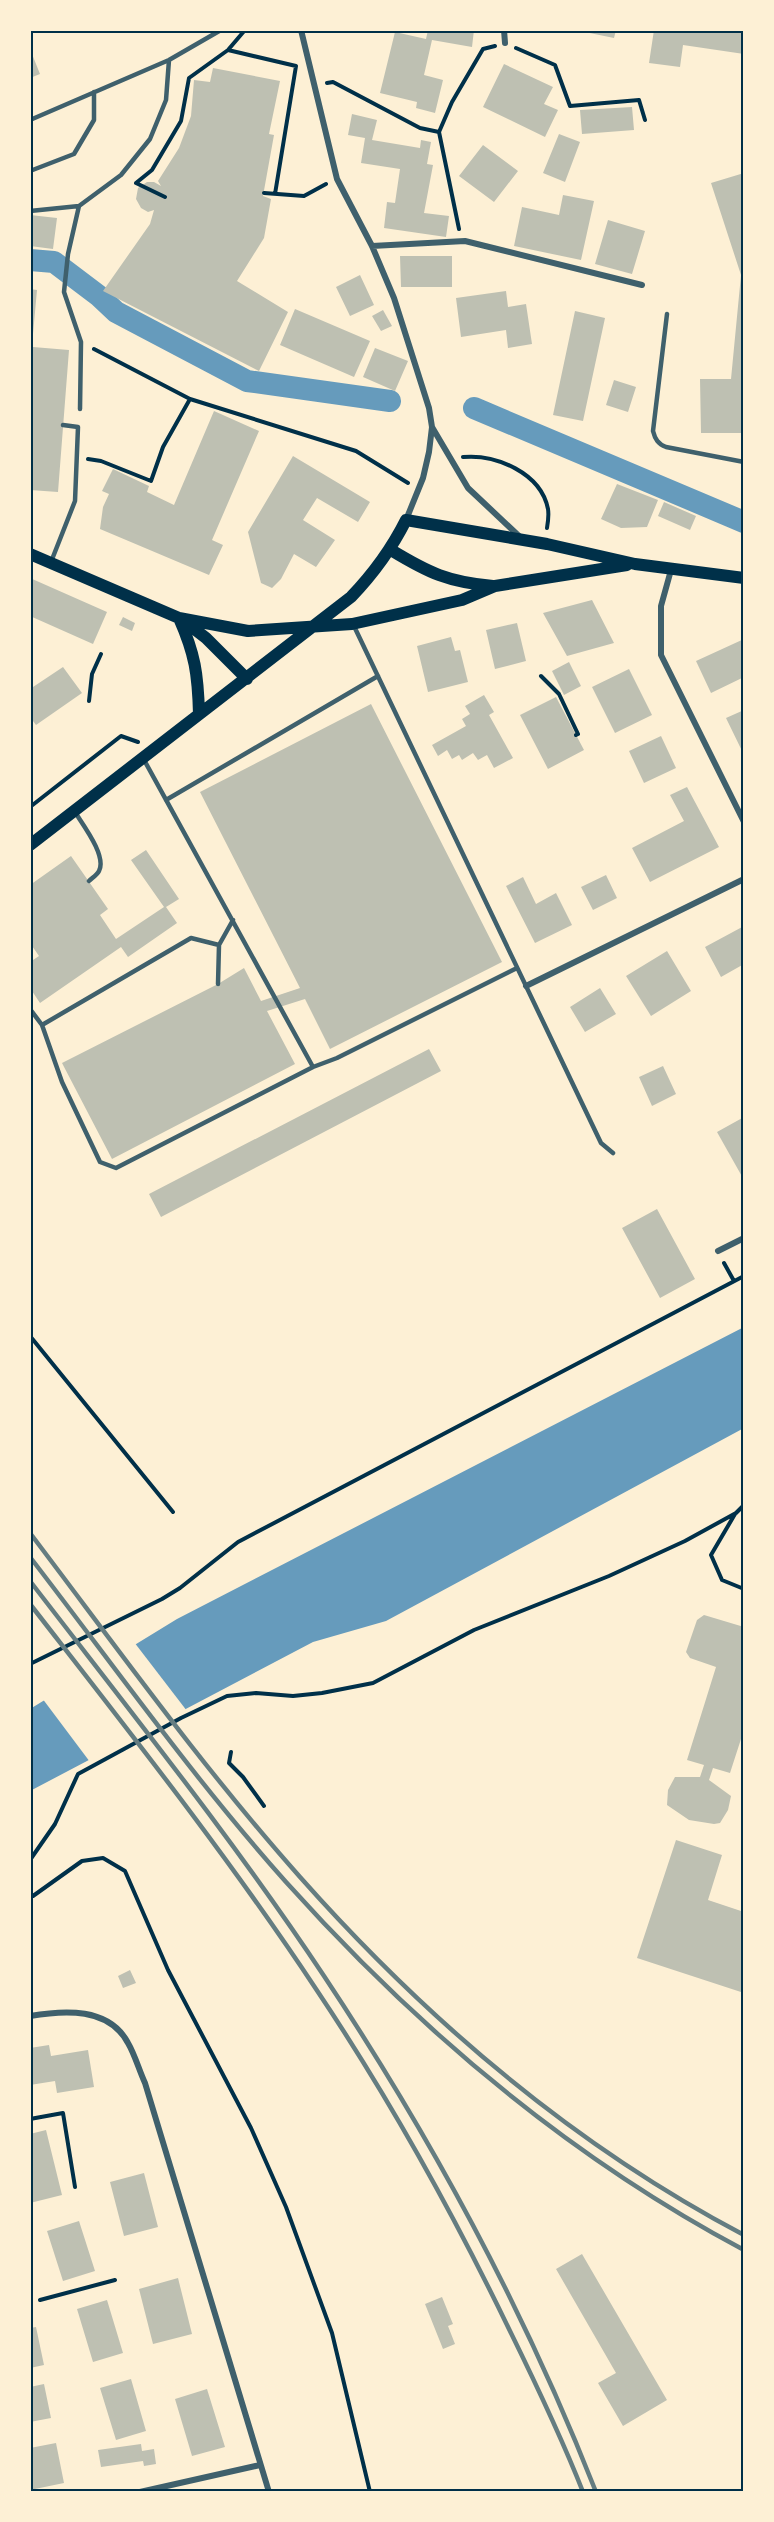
<svg xmlns="http://www.w3.org/2000/svg" width="774" height="2522" viewBox="0 0 774 2522" font-family="Montserrat,sans-serif">
<style>
.water{fill:#669bbc}
.pier{fill:#fdf0d5}
.lines{fill:none;stroke-linecap:round;stroke-linejoin:round}
.canal{stroke:#669bbc;stroke-width:22}
.building{fill:#bec0b2}
.path{stroke:#003049;stroke-width:4}
.service{stroke:#3f606c;stroke-width:4.5}
.minor{stroke:#3f606c;stroke-width:6}
.secondary{stroke:#003049;stroke-width:12}
.rail{stroke:#657d81;stroke-width:4.5}
.neatline{fill:none;stroke:#003049;stroke-width:2}
</style>
<rect width="100%" height="100%" fill="#fdf0d5"/>
<path class="water" d="M744,1327v101l-358,193 -73,21 -283,149v-82l147,-90z"/>
<path class="pier" d="M134,1642l53,69 -97,51 -48,-64z"/>
<g class="lines">
<path class="canal" d="M30,260l24,2 45,34 17,16 131,69 143,20
M474,408l270,114"/>
</g>
<path class="building" d="M428,30h46l-2,17 -40,-7 -8,35 19,5 -8,33 -19,-5 1,-6 -37,-9 15,-61 31,7z
M575,30h41l-2,8z
M654,30h90v24l-61,-9 -3,22 -31,-4z
M30,49l10,25 -10,4z
M504,64l49,23 -9,17 14,6 -13,27 -62,-30z
M213,68l67,13 -11,53 5,1 -11,61 8,3 -7,39 -27,43 51,31 -29,59 -156,-80 47,-67 4,-14 -6,2 -7,-4 -5,-9 2,-11 9,-6h7l7,4 -3,-5 21,-33 12,-32 3,-36 16,2z
M632,107l2,23 -52,4 -2,-24z
M352,114l25,6 -5,20 48,8 1,-8 10,2 -4,22 6,1 -9,48 25,3 -3,21 -62,-9 3,-26 8,1 5,-34 -39,-6 4,-25 -17,-3z
M559,134l21,8 -15,40 -22,-9z
M483,145l35,26 -24,31 -35,-26z
M744,173v260h-43l-1,-54h31l10,-104 -30,-92z
M563,195l31,6 -13,59 -67,-14 8,-39 37,8z
M30,215l27,3 -4,31 -23,-3z
M608,220l37,11 -13,43 -37,-10z
M400,256h52v31h-51z
M360,275l14,30 -24,11 -14,-29z
M30,289l7,1 -4,44h-3z
M506,291l2,16 18,-3 6,40 -24,4 -2,-18 -45,7 -5,-39z
M295,309l75,32 -16,36 -74,-32z
M383,310l9,16 -11,5 -9,-15z
M575,311l30,7 -22,103 -30,-6z
M30,339h3v8l36,3 -11,142 -28,-2z
M375,348l33,13 -13,30 -32,-14z
M614,380l22,7 -8,25 -22,-7z
M214,411l45,20 -47,109 11,5 -14,30 -109,-46 3,-22 6,-13 -7,-3 11,-22 36,17 -2,6 27,13z
M293,456l77,46 -12,20 -41,-24 -14,22 32,20 -19,27 -22,-13 -13,25 -9,9 -11,-5 -13,-51z
M617,484l41,16 -11,27 -26,1 -20,-9z
M664,502l32,14 -6,14 -32,-14z
M30,578l77,34 -14,32 -63,-28z
M592,600l22,43 -47,13 -24,-43z
M123,617l12,6 -3,8 -13,-6z
M517,623l9,38 -31,8 -9,-39z
M451,637l4,14 5,-1 8,32 -40,10 -11,-46z
M744,639v43l-2,-4 -31,15 -15,-32z
M569,662l12,24 -17,9 -12,-24z
M63,667l19,26 -46,32 -6,-8v-28z
M629,669l23,46 -37,18 -23,-46z
M484,695l10,17 -5,3 24,43 -19,10 -7,-13 -9,5 -5,-7 -11,7 -3,-5 -7,4 -5,-9 -9,6 -6,-11 34,-19 -4,-7 8,-5 -5,-8z
M556,697l28,53 -36,19 -28,-54z
M371,704l131,258 -172,87 -25,-50 -38,12 28,53 -183,95 -50,-96 156,-79 26,-16 17,33 39,-13 -100,-196z
M744,710v45l-18,-37z
M661,736l15,32 -32,15 -15,-32z
M687,787l32,60 -69,35 -18,-34 52,-27 -14,-26z
M146,850l33,49 -13,8 11,16 -49,34 -7,-10 -81,56 -10,-15v-26l9,-6 -9,-13v-58l41,-29 37,53 -8,6 16,24 48,-32 -33,-47z
M606,875l11,23 -24,12 -12,-23z
M523,877l13,27 20,-11 16,32 -37,18 -29,-57z
M744,926v38l-23,13 -16,-30z
M667,951l24,40 -40,25 -25,-40z
M600,988l16,26 -31,18 -15,-25z
M429,1049l12,22 -280,146 -12,-23z
M663,1066l13,28 -24,12 -13,-29z
M744,1117v63l-27,-48z
M657,1209l38,70 -35,19 -38,-70z
M704,1615l40,12v113l-3,-1 -11,34 -17,-5 -4,12 22,16 -3,14 -8,13 -6,1 -25,-4 -22,-15 1,-15 7,-13h25l4,-12 -17,-5 29,-93 -26,-9 -4,-6 11,-32z
M676,1840l46,15 -14,45 36,12v81l-107,-35z
M130,1970l6,13 -13,5 -5,-12z
M49,2045l2,11 37,-6 6,37 -37,6 -2,-12 -25,4v-37z
M46,2130l16,65 -32,8v-69z
M144,2173l14,54 -34,9 -14,-54z
M79,2221l16,50 -32,10 -16,-50z
M582,2254l85,146 -44,26 -25,-43 18,-10 -60,-104z
M178,2278l14,56 -39,10 -14,-55z
M442,2297l11,27 -5,2 7,18 -12,5 -18,-45z
M107,2300l16,53 -30,9 -16,-53z
M36,2327l8,38 -14,3v-40z
M131,2379l15,52 -30,9 -16,-52z
M44,2384l7,34 -21,4v-35z
M207,2389l18,58 -33,9 -17,-57z
M56,2443l8,40 -34,7v-42z
M141,2444l1,7 12,-2 2,15 -12,2 -1,-5 -42,6 -3,-17z"/>
<g class="lines">
<path class="path" d="M516,48l39,17 15,41 69,-6 6,20
M228,50l68,16 -21,128
M327,83l6,-1 87,46 19,4
M264,193l40,3 22,-12
M165,197l-29,-14 16,-13 29,-49 8,-43 39,-28 17,-20
M459,229l-20,-97 13,-30 31,-53 12,-3
M94,349l96,50 166,52 52,32
M463,457c33,-3 78,16 85,52 1,6 0,13 -1,19
M88,459l13,2 50,20 12,-34 27,-48
M541,676l18,18 19,40 -2,1
M89,701l3,-27 9,-20
M30,807l91,-71 17,6
M724,1263l10,18
M30,1336l143,176
M735,1514l-24,41 11,25 22,9
M30,1664l132,-65 18,-11 58,-46 506,-266
M231,1752l-2,11 14,14 21,29
M30,1860l25,-36 23,-50 103,-56 46,-22 29,-3 37,3 29,-3 51,-10 101,-53 135,-54 76,-35 51,-28 8,-8
M30,1895l3,1 49,-35 21,-3 22,13 43,99 83,158 35,79 46,126 38,159
M30,2119l33,-6 12,74
M40,2300l75,-20"/>
<path class="service" d="M30,120l139,-60 52,-30
M30,171l44,-17 20,-34v-28
M79,206l-11,48 -4,38 17,50 -1,67
M30,211l49,-5 42,-31 29,-36 16,-39 3,-40
M667,314l-14,117c2,8 5,13 13,16l78,15
M51,562l24,-61 3,-74 -15,-2
M353,624l248,519 12,10
M143,758l170,309 24,-9 180,-90
M166,800l212,-124
M75,812c8,13 32,44 24,59 -2,4 -7,7 -10,10
M218,984l1,-39
M30,1009l12,16 20,57 38,80 16,6 197,-101
M42,1025l149,-87 28,7 14,-25"/>
<path class="minor" d="M301,30l36,149 35,67 22,52 35,110 3,19 -3,25 -6,26 -17,42
M504,30l1,13
M372,246l93,-5 177,44
M432,427l36,61 52,49
M671,570l-10,36v49l83,167
M526,986l218,-107
M718,1251l26,-13
M30,2016c34,-6 79,-9 98,27 7,12 11,27 17,40l124,409
M140,2492l120,-27"/>
<path class="secondary" d="M391,550c38,23 57,32 102,36
M30,554l149,64 69,13 104,-7 110,-24 33,-14 132,-21
M179,618c16,36 19,56 20,96
M184,621l22,17 41,41
M30,845l321,-248c23,-24 40,-47 55,-77l141,24 88,20 109,14"/>
<path class="rail" d="M30,1533c88,116 173,235 270,344 126,142 275,269 444,358
M30,1557c84,109 164,222 256,325 131,146 283,275 458,368
M30,1581c100,130 203,258 294,395 107,161 201,335 272,516
M30,1604c98,126 198,252 286,385 73,109 136,222 193,340 26,53 52,107 74,163"/>
</g>
<rect width="774" height="2522" fill="none" stroke="#fdf0d5" stroke-width="63"/>
<rect x="32" y="32" width="710" height="2458" class="neatline"/>
</svg>
